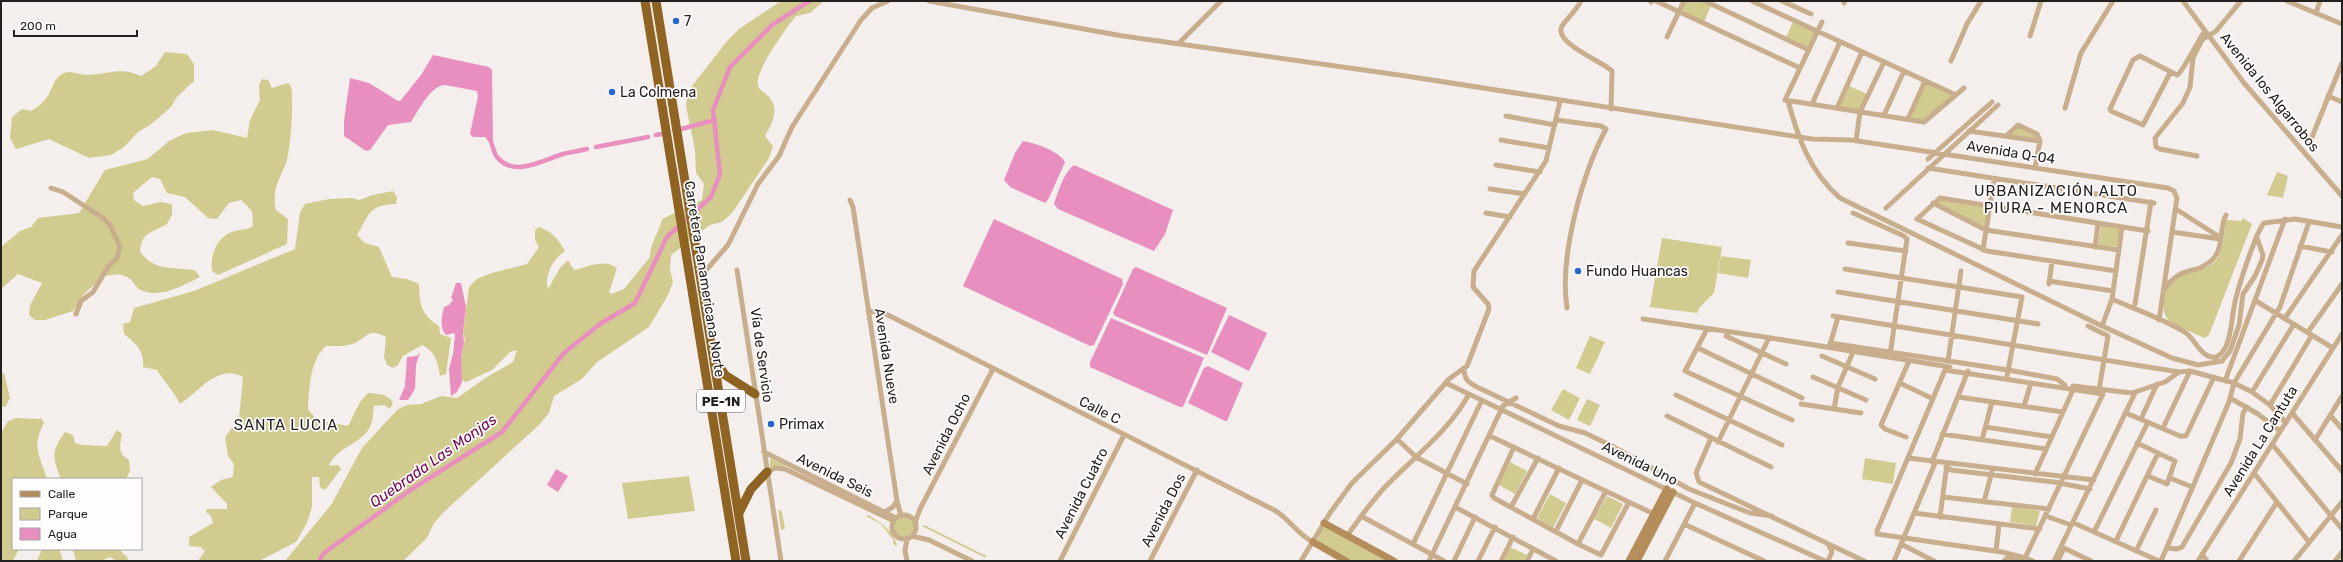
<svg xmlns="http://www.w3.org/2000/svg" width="2343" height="562" viewBox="0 0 2343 562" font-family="Rubik,sans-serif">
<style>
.green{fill:#d2cb90}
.water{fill:#e88fbf}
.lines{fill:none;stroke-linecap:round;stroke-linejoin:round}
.canal{stroke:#e88fbf;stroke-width:4.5}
.street{stroke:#c8ae8d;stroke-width:5}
.secondary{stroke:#b48d5a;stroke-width:7}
.highway{stroke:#8f6322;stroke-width:9}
.poi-dot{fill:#2765d2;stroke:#fffdfc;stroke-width:1.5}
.labels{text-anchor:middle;stroke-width:3.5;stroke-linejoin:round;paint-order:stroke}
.shield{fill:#fffdfc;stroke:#656362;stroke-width:1}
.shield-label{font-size:13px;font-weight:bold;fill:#232120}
.poi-label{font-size:14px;fill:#232120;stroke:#fffdfc;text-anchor:start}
.street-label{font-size:14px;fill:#232120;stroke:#fffdfc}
.neighbourhood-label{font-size:15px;letter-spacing:1px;fill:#232120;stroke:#fffdfc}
.water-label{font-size:15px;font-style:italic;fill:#72064f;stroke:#fffdfc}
</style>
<rect width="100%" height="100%" fill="#f4efed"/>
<path class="green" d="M781,1h43l-14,12 -14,3c-9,11 -42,56 -38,69 2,7 8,8 12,13 10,13 1,27 -5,38l8,10 -4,12 -37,55 -10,9 -12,3 -39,30 -1,14 3,13 -6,15 -18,30 -52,35 -15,17 -28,17 -5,17 -10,12 -94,86 -11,12 -7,15 -24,23h-118l46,-56 31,-57 35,-38 10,-5 14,-1 20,-8 16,2 30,-21 26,-15 4,-12 -7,2 -18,18 -26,12 -5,-2v-22l4,-19 -2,-7 6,-45 8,-8 15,-6 35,-9 12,-17 -4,-7v-10l4,-3c13,4 20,13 26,24 -12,8 -21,24 -17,38l12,-21 8,-8 6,10c14,-3 29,-12 43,-2l-8,24 2,2 13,-5 26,-32c0,-14 9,-24 12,-38l40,-19 2,-16 -8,-11 -1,-23 -9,-44 2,-15 40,-51 11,-11z
M1686,1h15l10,5 -7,16 -23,-11z
M1793,22l22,10 -7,16 -22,-11z
M165,52l22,2 7,10v17l-17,16 -6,10 -21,18 -12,7 -14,15 -13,8 -22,3 -40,-19 -33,10 -6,-11 2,-21 10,-8 9,2c6,-4 12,-8 16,-14 6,-8 6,-18 15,-23 8,-5 16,1 24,1 22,0 33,-9 55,1l15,-10z
M262,79l6,1 4,8 16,-5 3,3c3,14 0,66 -6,80 -7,15 -13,26 -9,44l12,9 -1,25 -69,31 -6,-4c-2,-17 5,-35 23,-40 6,-2 13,-1 18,-5l-1,-15 -11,-11 -12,3 -12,16 -9,-1 -23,-21 -18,-4 -7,-14 -8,-2 -19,16 1,7 9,6 18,-4 11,2v11l-5,9c-15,9 -26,8 -27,28 16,20 32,15 55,18l5,7c-16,8 -38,21 -57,14 -4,-1 -8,-6 -11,-10 -9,-10 -21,-6 -32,-4l-4,6 -11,10 -12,18 -28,9h-10l-6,-5 1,-10 12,-22 -24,-9 -17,15v-42l19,-16 11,-4 7,-9 41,-5 26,-43 43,-11 21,-18 17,-8 27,-3 34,8 3,-18 10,-20 -1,-15z
M1926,83l25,12v2l-25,23 -15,-2z
M1849,86l18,8 -7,16 -20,-3z
M2018,126l19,11 -2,2 -23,-3 -1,-2z
M2277,172l11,4 -5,22 -16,-3z
M393,191l4,6 -1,7c-28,1 -26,10 -39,31l8,8 14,4 13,30 15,2 12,5c1,20 1,30 20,42l1,8 11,4 -5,36 -6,2c-2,-14 -5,-25 -18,-31l-19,11 -5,9 -5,3 -6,-3 -3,-8 2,-20c-18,-9 -16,-2 -31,6 -9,4 -19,3 -29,3 -16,14 -17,43 -18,63l9,11 31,6 12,-24 8,-9c10,1 18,0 25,9l-3,7 -6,-4 -10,1c-1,6 -1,14 -3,19 -9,20 -34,21 -42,41l9,-1 3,4 -16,21 -5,-3 -1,-10h-7v30l-5,16 -11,19 -37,19h-61l7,-10 -4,-4 -12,-1v-9l24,-14 -2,-7 -5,-4 1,-3h20v-5l-16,-17 10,-7 12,-3 1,-13 -6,-8 -3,-19 14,-18 4,-42c-25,-14 -44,15 -63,27 -6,-13 -16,-22 -23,-34l-14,-3c2,-16 -8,-24 -19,-33l-1,-10 7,-2 4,-14 60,-17 101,-42 5,-37 5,-8 24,-5 23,-1 7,2 14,-5z
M1939,200l49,8 -4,18 -47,-22z
M2243,218l9,6 -43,111 -4,3 -5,-2c-20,-10 -40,-10 -36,-36 5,-35 42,-21 55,-44 5,-10 5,-26 7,-36l15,1z
M2101,225l19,2 -2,20 -20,-2z
M1662,238l60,9 -8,46 -15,15 -2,5 -47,-6z
M1721,256l30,4 -3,18 -30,-5z
M1590,336l15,6 -15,32 -14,-6z
M1,373h3l6,25 -5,9 -4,-1z
M1563,389l17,9 -11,22 -18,-10z
M1587,399l13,6 -10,21 -13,-6z
M16,418l26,1 2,4c-13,24 -4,33 3,56h-34v70h6l-6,12h-12v-128l7,-12z
M117,430l5,4c-2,12 -5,19 7,26l1,11 -4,8h-65c-9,-23 -10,-27 4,-47l8,3 2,8 8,2 24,1z
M770,458l2,1 15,7 -17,1z
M1865,458l31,5 -3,21 -31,-5z
M1510,462l17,9 -12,23 -16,-9z
M689,476l6,35 -67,8 -6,-36z
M1550,494l16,9 -13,25 -16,-10z
M1607,496l16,8 -12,24 -17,-9z
M2012,507l28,4 -4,15 -26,-4z
M778,509l4,3 3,17 -4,1z
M868,515c11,6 27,17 29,31l-4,-2 1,-3 -13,-17 -15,-8z
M894 527a10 10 0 1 1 20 0a10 10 0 1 1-20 0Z
M924,525l62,31v2l-64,-32z
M1327,527l64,34h-40l-34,-20 5,-13z
M1510,547l17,8 -3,6h-20z
M42,549h17l4,12h-26z
M73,549h46l9,9 -1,3h-10l-7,-4 -9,4h-25z"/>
<path class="water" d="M433,55l56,12 3,3 1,72h-4l-4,-5h-12l-3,-3 8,-38 -1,-5 -32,-6c-14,0 -27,26 -34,37l-23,3 -18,25 -4,1 -22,-15v-15l6,-43 19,5 29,18 3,-1 20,-25z
M1023,141c12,2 36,10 42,21l-16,36 -4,5 -35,-16 -6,-7 11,-27z
M1074,165l99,45 -8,24 -11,17 -96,-42 -4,-5c4,-12 10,-32 20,-39z
M994,219l128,60 1,5 -29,61 -4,1 -127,-60z
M1136,267l91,41 -20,47 -92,-39 -2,-3 20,-44z
M456,283h5l5,24 -3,25 1,11 -3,15 1,24 -5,10 -6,4 -2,-27 4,-15 2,-19 -1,-2 -8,2c-7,-8 -4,-19 -2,-28l5,-2 4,-5 -2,-2z
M1229,315l38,18 -18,38 -38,-19z
M1111,318l93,40 -21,49h-3l-90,-40v-5z
M420,352l-4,13 -1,24 -7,11h-9l6,-14 2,-29 10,-1z
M1208,366l35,17 -16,38h-2l-37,-18 16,-35z
M556,469l12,7 -10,16 -11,-7z"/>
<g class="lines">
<path class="canal" d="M681,129l34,-9
M656,135l6,-1
M491,142c2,5 3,11 6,15 17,21 46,3 66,-3 8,-2 16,-3 24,-5
M596,147l52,-10
M319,561l5,-8 85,-62 93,-59 62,-79 36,-29 35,-21 32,-66 44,-40 9,-23 -7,-64 17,-43 42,-42 37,-24"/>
<path class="street" d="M929,1l194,35 283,40 406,63 39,1 317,48 6,3 3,7 -18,122
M1581,1c-5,10 -13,16 -19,25 -9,17 40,35 50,45l-1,38
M1656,1l144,67
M1705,1l104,49
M1752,1l204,94
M1782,1l29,13
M2183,1l61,82 98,113
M2287,1l55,23
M1651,2l1,-1
M1844,3l1,-2
M2316,13l4,-12
M1822,22l-37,78 139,22 40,-34
M2030,36l11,-35
M1667,37l17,-36
M1179,43l42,-42
M1951,61l16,-37 14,-23
M2170,73l-27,52 -32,-14 -1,-2 23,-49 7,-4 37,19c6,-3 21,-35 28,-44
M2328,96l14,6
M1788,101c10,37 22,71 52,97l262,128 70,32 26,7 24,-4 8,-10 9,-26 4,-31 12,-18 7,-16 1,-5 -6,-17
M1812,104l28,-62
M1837,108l25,-56
M2065,108l16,-55 32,-52
M1884,115l20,-44
M1506,116l49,9
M1908,119l17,-38
M1557,120l44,6 5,3c-24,45 -47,128 -39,179
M1969,131l71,10
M2006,136l12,-11 19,9 3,7 -5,27
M1501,140l48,8
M1856,141l4,-29 24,-50
M2310,142l32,-79
M2197,156l-37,-7 -4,-2 -1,-9 28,-35 7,-16 3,-29 9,-18 14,-9 25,-30
M1928,159l64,-57
M1496,165l44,7
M1928,168l226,35
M51,188l12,4 40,26 7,7 10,22 -3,11 -9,9 -15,25 -12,9 -5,13
M1490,189l35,5
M850,200l3,7 44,294 4,15
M1933,203l53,27 133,20
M1886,208l112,-103
M2176,209l45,29
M1486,213l24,4
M1853,213l51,23 3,3 -17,116
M2172,232l48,7
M1848,243l58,8
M2300,246l32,6
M2095,247l3,-23
M1983,250l11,-71
M1845,269l177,28 -15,79
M737,270l44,291
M2116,271l-129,-20 -70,-32 23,-21 208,33
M701,276l27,-31 30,-61 21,-28 13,-29 69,-107 11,-12 16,-7
M2049,281l64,10
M2049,284l3,-23
M2164,290c16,-26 33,-14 49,-31 11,-11 6,-31 13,-44
M1838,292l200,32
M2112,299c24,11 52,20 74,34 10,7 15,26 30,24 17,-7 15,-44 20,-59 3,-13 20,-66 28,-75l31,-4 47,8
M2256,301l77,47
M2135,304l16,-102
M868,311l16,2 390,197c15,8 23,24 39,32
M1833,316l346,56
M2285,318l57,-83
M1643,319l122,18 185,30
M2088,326l20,10 -9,54
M2102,326l10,-27 10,-72
M1707,329l-22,42 107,49
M2308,332l34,-48
M1726,336l60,28
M1830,343l178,27 49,9 8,6
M1830,345l8,-28
M1698,348l104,50
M1822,356l53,23
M1948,361l13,-90
M1464,370c1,10 4,12 13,17l82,39 26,7 25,12 79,44 61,24 22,3
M1813,377l53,23
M2225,381l60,-162
M1446,383l249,120 130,58
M1900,383l29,14
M2073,386l59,7 33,-11 14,-10 11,-1 44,12 18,9 18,13 16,18
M2252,392l42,-68
M1676,395l106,50
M1958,397l105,15
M2230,398l28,16 22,17
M1801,404l60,9
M2270,405l42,-70
M2024,406l7,-23
M1834,409l4,-22 15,-35
M2126,413l54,23h6l28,-59
M2292,413l50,58
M2330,415l12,14
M1667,416l104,51
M2141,419l16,-35
M1985,427l67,10
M2163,428l27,-57
M1942,434l104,15
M1490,436l164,78
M1906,437l-21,-8 -4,-4 28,-64
M1711,438l-15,35 3,9 165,79
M1397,439l19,18 51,27
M1982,440l10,-38
M2315,440l27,-44
M1718,442l51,-104
M2137,443l38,18 -8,23 -19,-8
M2272,444l70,85
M1514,447l-22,48 2,3 84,46
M764,452l132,66
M1908,458l186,22
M1932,462l36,-91
M1946,467l5,3 103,12 36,7
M767,472l8,-4 10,1 109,52
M2254,473l55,69
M2035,474l38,-84
M2170,478l22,9
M1606,491l-28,53 23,11 28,-53
M1943,497l106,12
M1984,502l8,-31
M1455,507l101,54
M1511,507l27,-49
M883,513l10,-6 4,-6
M1914,513l126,16
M892 527a12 12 0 1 1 24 0a12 12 0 1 1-24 0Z
M1361,516l83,45
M2046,516l25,9
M1940,517l7,-53
M1533,519l26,-51
M915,523l5,-14 73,-140
M2074,523l85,38
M1684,524l80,37
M1556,531l26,-51
M2094,532l54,-110
M912,536l17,4 43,21
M1347,536c12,-17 24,-34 38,-49 28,-29 65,-57 84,-93
M2116,541l42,-88
M1413,544l69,-144
M1901,544l33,17
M2168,548l9,1 5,-2 49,-84 9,-24 3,-26 4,-6
M1996,551l3,-27
M2136,551l20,-41
M2202,554l5,7
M2025,558l-23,-6 -125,-18v-3l68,-161 158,24 -78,164 8,3
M907,561l-2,-11 2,-11
M1060,561l64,-126
M1150,561l47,-91
M1301,561l29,-48 22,-30 45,-44 52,-60 18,-13 22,-57 -1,-5 -15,-17 1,-16 72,-110 14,-60
M1429,561l74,-155 13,-8
M1454,561l21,-44
M1478,561l17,-34
M1501,561l12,-24
M1527,561l6,-12
M1665,561l30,-58
M1828,561l4,-9 -4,-8
M1894,561l41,-98
M2004,561l3,-3 14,3
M2054,561l81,-168
M2058,561l6,-13 27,13
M2161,561l68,-159 5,-19 46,-76 29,-85
M2198,561l144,-227
M2239,561l38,-59
M2294,561l48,-59
M2335,561l7,-9"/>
<path class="secondary" d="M1324,523l70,38
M1313,542l33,19
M1629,561l38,-72
M1637,561l36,-69"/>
<path class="highway" d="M645,1l91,560
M656,1l90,560
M716,361l9,14 30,19
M739,513l12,-24 16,-17"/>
</g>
<g class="poi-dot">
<circle cx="676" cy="21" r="4"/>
<circle cx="612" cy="92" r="4"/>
<circle cx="1578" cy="271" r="4"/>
<circle cx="771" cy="424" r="4"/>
</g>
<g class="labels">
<rect class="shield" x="697" y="390" width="48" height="22" rx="3"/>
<g class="shield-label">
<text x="721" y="406">PE-1N</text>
</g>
<g class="poi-label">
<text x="684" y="26">7</text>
<text x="620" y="97">La Colmena</text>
<text x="1586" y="276">Fundo Huancas</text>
<text x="779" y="429">Primax</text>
</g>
<g class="street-label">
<text transform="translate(2270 92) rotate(51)" y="5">Avenida los Algarrobos</text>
<text transform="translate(2011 152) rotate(9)" y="5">Avenida Q-04</text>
<text transform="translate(705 279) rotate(81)" y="5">Carretera Panamericana Norte</text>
<text transform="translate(762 355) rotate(82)" y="5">Vía de Servicio</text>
<text transform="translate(887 356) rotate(81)" y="5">Avenida Nueve</text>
<text transform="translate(1100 410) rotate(27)" y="5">Calle C</text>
<text transform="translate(946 434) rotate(-63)" y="5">Avenida Ocho</text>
<text transform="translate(2260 441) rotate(-58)" y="5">Avenida La Cantuta</text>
<text transform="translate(1640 463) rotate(26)" y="5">Avenida Uno</text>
<text transform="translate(835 475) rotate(26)" y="5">Avenida Seis</text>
<text transform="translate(1081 493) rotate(-63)" y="5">Avenida Cuatro</text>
<text transform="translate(1163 510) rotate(-63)" y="5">Avenida Dos</text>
</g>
<g class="neighbourhood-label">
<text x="2056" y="196">URBANIZACIÓN ALTO<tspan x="2056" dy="17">PIURA - MENORCA</tspan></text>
<text x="286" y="430">SANTA LUCIA</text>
</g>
<g class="water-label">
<text transform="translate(433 461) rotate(-35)" y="5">Quebrada Las Monjas</text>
</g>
</g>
<rect width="2343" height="562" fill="none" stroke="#232120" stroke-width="4"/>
<rect x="12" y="478" width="130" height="72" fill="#fffdfc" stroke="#a7a5a4"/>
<rect x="20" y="491" width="20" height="6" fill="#b48d5a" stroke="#a7a5a4"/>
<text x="48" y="498" font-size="12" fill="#232120">Calle</text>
<rect x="20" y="508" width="20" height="12" fill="#d2cb90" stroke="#a7a5a4"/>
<text x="48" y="518" font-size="12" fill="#232120">Parque</text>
<rect x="20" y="528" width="20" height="12" fill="#e88fbf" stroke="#a7a5a4"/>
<text x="48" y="538" font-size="12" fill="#232120">Agua</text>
<path d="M14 30v6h123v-6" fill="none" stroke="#232120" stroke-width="2"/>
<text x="20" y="30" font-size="12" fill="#232120" stroke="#fffdfc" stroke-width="3" paint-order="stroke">200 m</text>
</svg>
